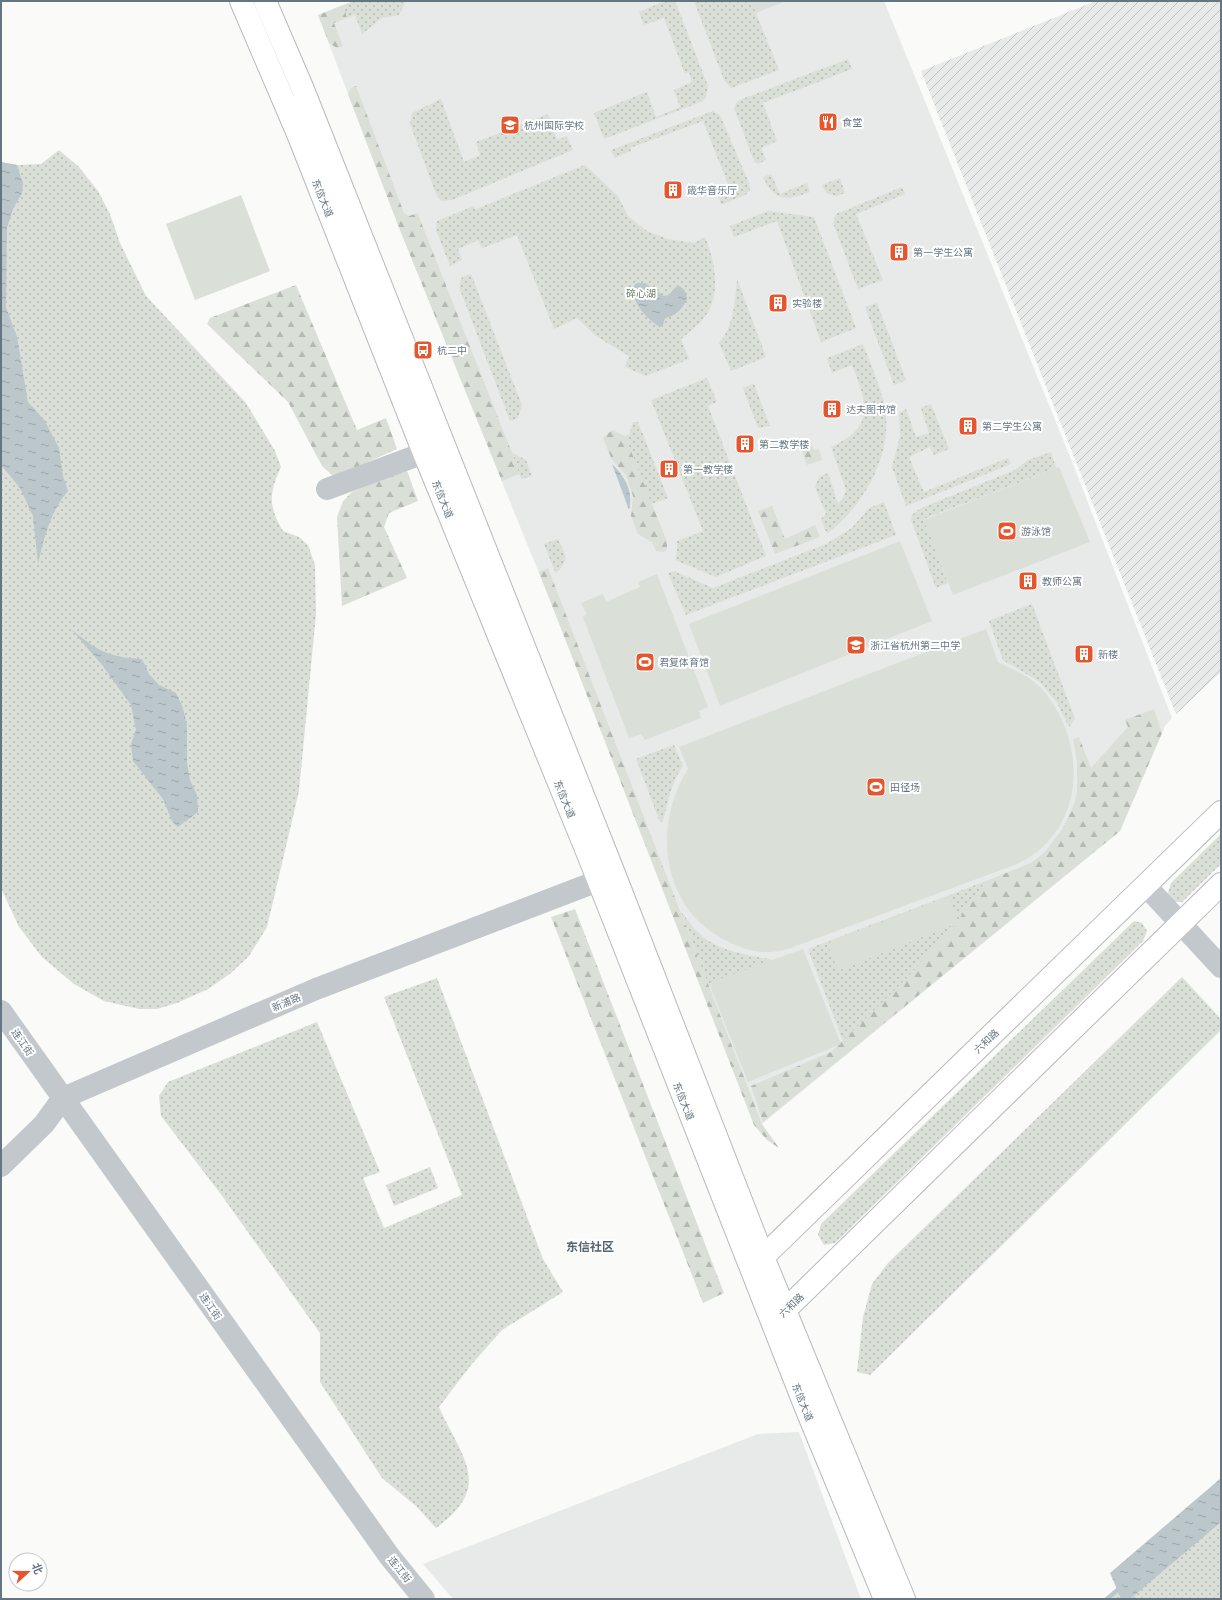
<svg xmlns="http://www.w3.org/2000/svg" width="1222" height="1600" viewBox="0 0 1222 1600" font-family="'PT Sans Narrow','Noto Sans SC',sans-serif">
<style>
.built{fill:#e8e9e9}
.industrial{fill:url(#industrial-furrows)}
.grass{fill:url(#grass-dots)}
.forest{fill:url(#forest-firs)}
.pitch{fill:#dadfd7}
.water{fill:url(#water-ripples)}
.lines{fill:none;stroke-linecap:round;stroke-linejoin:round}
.stream{stroke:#bbc7cb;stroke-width:4.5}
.major-casing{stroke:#b5babe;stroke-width:24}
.minor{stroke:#c3c8cc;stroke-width:22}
.major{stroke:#fff;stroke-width:22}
.labels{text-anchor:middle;stroke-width:4;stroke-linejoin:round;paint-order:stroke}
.poi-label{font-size:10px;fill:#657683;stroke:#fff;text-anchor:start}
.street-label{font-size:10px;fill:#657683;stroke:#fff}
.park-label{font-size:10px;fill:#687a64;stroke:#fff}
.quarter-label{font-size:12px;font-weight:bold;fill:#57646e;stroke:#fff}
</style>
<defs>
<pattern id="industrial-furrows" width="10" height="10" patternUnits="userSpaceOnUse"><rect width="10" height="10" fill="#e8e9e9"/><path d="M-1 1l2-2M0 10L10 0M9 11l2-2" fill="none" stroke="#c0c1c2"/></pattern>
<pattern id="grass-dots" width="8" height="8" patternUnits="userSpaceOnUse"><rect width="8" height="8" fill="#dadfd7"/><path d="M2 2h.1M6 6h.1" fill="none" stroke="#b4b9b4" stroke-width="1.8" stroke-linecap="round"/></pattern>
<pattern id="forest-firs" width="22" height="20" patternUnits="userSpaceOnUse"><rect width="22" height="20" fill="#dadfd7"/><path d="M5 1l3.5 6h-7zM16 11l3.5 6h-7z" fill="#b4b9b4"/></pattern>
<pattern id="water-ripples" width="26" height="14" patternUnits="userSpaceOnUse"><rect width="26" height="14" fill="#bbc7cb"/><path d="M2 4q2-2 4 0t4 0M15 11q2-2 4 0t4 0" fill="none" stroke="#9ca6aa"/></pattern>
</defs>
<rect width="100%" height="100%" fill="#fafaf8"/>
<path class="built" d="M354,1h530l187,458 101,259 -7,8 -45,105 -358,293 -364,-899 -80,-210z
M799,1432l62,167h-408l-30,-35 335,-130z"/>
<path class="industrial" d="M1096,1h125v671l-45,42 -255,-643z"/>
<path class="grass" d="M354,1h52l-7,14 -17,3 -20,16 -7,-19 -8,3 -4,-13z
M665,1l11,2 32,83 -2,11 -3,4 -99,38 -10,-26 53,-21 9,25 24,-10 -6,-17 18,-8 -3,-10 -4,2 -21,-56 -20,7 -5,-13z
M694,1h57l28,69 -48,18 -7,-8z
M848,59l4,10 -89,34 14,38 -16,7 5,12 -8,4 -4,-3 -20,-53 3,-7z
M441,99l23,63 16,-7 -4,-13 72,-28 9,26 10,-4 6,14 -121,50 -11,1 -5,-7 -26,-70 2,-11z
M713,111l7,4 29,68 1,7 -5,5 -24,10 -5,-16 12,-5 -25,-63 -73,27 1,3 -16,7 -4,-8z
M59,150l20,17 19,24 12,23 10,29 26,53 100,107 29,48 6,16c-12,26 -13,39 2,64l16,6 9,8 7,20 1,49 -17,177 -32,136 -18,29 -18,17 -23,16 -31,14 -20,6h-18l-35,-8 -30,-17 -32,-27 -23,-30 -18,-39v-726l16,3 24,-1z
M585,165l33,31 10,20 19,15 21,8 26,4 11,-6c10,24 17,58 -1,81 -6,8 -16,15 -23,21l8,20 -43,17 -21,-9 4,-11 -33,-20 -19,-18 -23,11 -37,-94 -35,13 -4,-8 -20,9 4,11 -12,6 -14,-36 1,-9 37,-15 2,3z
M771,174l9,20 27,-11 3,9c-23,8 -35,11 -47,-15z
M840,178l5,15 -9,3 -10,-3 -4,-8z
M902,187l3,7 -49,20 27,66 -25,9 -25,-66 3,-9z
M768,211l46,6 42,111 -35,14 -44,-121 -43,16 -4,-11z
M471,274l51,131 -4,13 -8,3 -51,-134 3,-10z
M737,279l29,78 -35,14 -12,-28c15,-17 16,-42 18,-64z
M877,303l29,77 -12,5 -29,-78z
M863,344c7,18 15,37 20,55 14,50 -18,106 -56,135l-6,-15 5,-5 -11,-27 4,-10 9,-4 10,31 5,-6 3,-8 -15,-43c45,-20 36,-44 21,-82l-20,8 -5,-15z
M707,378l10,24 -9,4 58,150 -50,21 -41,-17 2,-8v-11l26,-10 -52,-131z
M754,384l16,42 -12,2 -15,-40z
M931,404l18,45 -15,6 -4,-8 -21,10 15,35 84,-34 3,6 -105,42 -14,-39 8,-31 -1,-23 7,-4 10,28 13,-4 -8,-25z
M633,422h5l30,76 -17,6 -26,-68 4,-1z
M1051,452l5,16 -132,51 24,64 -12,5 -25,-68 1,-5 9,-7 94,-38 13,-10z
M512,453l14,7 6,16 -11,3z
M884,502l12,33 -210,80 -18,-42 6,-2 39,17 113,-44 26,-16 17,-20z
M558,539c8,18 12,19 -2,35l-12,-30z
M1032,604l43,115 -6,8 -12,-24 -17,-21 -37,-22 -14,-39z
M674,745l9,21c-12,16 -15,36 -20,55l-3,1 -24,-63z
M1221,834v30l-39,38h-8l-6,-9 3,-10z
M986,881l-35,49 -46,50 -62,61 -35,-92z
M681,912c6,7 12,16 20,23 18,17 49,20 72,25l-65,24z
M1134,921l8,2 5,8 -4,10 -308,302 -11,2 -6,-10 3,-11z
M1182,977l39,42v11l-351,345 -13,-3 6,-55 9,-33 16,-21z
M437,978l106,281 20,33 -61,38 -31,35 -32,42c22,50 56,79 -3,121l-20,-22 -34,-28 -62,-96v-49l-100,-140 -59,-77 -2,-20 9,-14 149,-60 63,150 -17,6 21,50 78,-33 -78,-198z
M430,1167l8,21 -44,18 -8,-21z
M1221,1521v78h-112z"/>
<path class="forest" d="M343,5l4,13 -13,5 9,23 -6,2 -8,-5 -11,-28z
M356,86l48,127 5,3 9,-3 1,4 93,236 7,21 -17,7 -104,-256 -50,-131 3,-6z
M296,285l61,145 29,-12 11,31 -63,28 -12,-11 -34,-64 -81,-78 3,-6z
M612,430l13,6 42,106v7l-3,3 -8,-1 -4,-9 -14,-8 -7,-18 2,-20 -7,-21 -14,-15 -9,-22z
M810,441l4,9 5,-1 3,11 -15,5 -7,-20z
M406,468l12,33 -29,12 -5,14 23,51 -65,28 -5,-89 6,-16 9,-9z
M772,506l13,33 30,-14 5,12 -45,17 -17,-43z
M548,568l214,556 17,24 -12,-8 -13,-15 -215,-553z
M1154,709l8,24 -42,98 -357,291 -12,-36 80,-34 74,-72 46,-50 35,-49 45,-18 13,-10 19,-25 12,-26 2,-11v-30l-4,-22 6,-2 12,31 37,-41 -3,-7z
M575,909l149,384 -21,10 -152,-386z"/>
<path class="pitch" d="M751,1h35l-30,12z
M241,195l29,76 -75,29 -29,-76z
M1059,467l31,75 -137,53 -29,-75z
M900,541l32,80 -212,85 -31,-82z
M657,574l51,133 -9,4 2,7 -56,22 -4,-6 -12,4 -46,-121 4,-3 -6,-11 22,-9 3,8 34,-15 -2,-5z
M986,629l12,33c14,7 31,14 42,25 49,53 47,145 -23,177l-229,85c-23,6 -38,3 -59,-7 -67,-31 -78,-114 -41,-173l-9,-22z
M949,896l9,27 -120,48 -11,-28z
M803,949l38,95 -93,38 -39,-99z"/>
<path class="water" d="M1,162l16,3 6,19 -1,9 -9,16 -6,19 -1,79 11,30 11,65 17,19 14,27 4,28 5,15c-18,21 -24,47 -30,73l-5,-48 -13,-28 -19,-23z
M637,283h8l19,13 5,-1 8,-9c8,1 9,7 10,13 -4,9 -11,17 -22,19l-2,7 -3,2c-15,-9 -25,-22 -29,-39z
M612,464c13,12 22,28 17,46z
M72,630c26,21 36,27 70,29l7,15 10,11 17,8 7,15 4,17v38l3,17 7,15 1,17 -20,15 -6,-6 -9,-22 -30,-38 -2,-17 5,-14 -5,-25 -29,-40z
M1221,1478v44l-91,77h-9l-11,-26z"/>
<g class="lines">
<path class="stream" d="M1107,1599l14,-12"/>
<g class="major-casing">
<path id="major" d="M241,1l57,133 126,319 164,401 218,554 79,191
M265,1l37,86 313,789 148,381 141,342
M756,1267l7,-10 458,-445
M776,1319l445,-435"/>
</g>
<path class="minor" d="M327,489l97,-36
M1146,886l75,81
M1,1011l389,546 34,42
M1,1166l43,-42 19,-26 253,-109 282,-108"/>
<use href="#major" class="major"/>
</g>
<defs>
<g id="restaurant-square" transform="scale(1)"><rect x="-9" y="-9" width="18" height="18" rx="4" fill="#e4572e" stroke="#fff"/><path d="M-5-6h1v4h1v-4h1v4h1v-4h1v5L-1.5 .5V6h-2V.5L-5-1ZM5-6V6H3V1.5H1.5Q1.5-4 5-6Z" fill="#fff"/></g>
<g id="school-square" transform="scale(1)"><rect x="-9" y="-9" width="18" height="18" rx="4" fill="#e4572e" stroke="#fff"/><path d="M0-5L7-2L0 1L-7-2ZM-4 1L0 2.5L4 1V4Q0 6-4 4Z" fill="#fff"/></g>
<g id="building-square" transform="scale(1)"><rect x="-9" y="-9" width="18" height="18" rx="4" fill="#e4572e" stroke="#fff"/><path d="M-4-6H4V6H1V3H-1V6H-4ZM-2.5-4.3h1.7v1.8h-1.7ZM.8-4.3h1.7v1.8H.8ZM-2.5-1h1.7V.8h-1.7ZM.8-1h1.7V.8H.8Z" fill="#fff"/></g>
<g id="bus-square" transform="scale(1)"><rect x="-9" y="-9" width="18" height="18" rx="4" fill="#e4572e" stroke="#fff"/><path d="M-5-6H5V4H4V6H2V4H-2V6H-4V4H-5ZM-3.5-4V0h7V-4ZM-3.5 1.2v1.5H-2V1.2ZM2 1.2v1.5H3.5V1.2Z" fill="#fff"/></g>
<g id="stadium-square" transform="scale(1)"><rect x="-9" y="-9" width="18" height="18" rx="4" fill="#e4572e" stroke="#fff"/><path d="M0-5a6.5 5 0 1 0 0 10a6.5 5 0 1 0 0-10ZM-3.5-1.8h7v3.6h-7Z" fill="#fff"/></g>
</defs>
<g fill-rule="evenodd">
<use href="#restaurant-square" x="828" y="122"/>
<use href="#school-square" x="510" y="125"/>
<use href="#building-square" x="673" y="190"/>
<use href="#building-square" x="899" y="252"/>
<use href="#building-square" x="778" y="303"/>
<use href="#bus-square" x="423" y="350"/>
<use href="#building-square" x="832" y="409"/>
<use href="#building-square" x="968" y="426"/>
<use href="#building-square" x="745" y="444"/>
<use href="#building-square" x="669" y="469"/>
<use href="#stadium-square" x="1007" y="531"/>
<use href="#building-square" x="1028" y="581"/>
<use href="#school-square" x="856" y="645"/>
<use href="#building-square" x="1084" y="654"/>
<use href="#stadium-square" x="645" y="662"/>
<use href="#stadium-square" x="876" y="787"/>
</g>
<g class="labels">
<g class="poi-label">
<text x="842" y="126">食堂</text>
<text x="524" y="129">杭州国际学校</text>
<text x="687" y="194">箴华音乐厅</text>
<text x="913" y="256">第一学生公寓</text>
<text x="792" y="307">实验楼</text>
<text x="437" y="354">杭二中</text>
<text x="846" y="413">达夫图书馆</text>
<text x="982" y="430">第二学生公寓</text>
<text x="759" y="448">第二教学楼</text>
<text x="683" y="473">第一教学楼</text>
<text x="1021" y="535">游泳馆</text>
<text x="1042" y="585">教师公寓</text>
<text x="870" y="649">浙江省杭州第二中学</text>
<text x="1098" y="658">新楼</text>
<text x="659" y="666">君复体育馆</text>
<text x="890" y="791">田径场</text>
</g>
<g class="street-label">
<text transform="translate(323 198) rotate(68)" y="4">东信大道</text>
<text transform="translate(443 499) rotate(68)" y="4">东信大道</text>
<text transform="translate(565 799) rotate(68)" y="4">东信大道</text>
<text transform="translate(286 1002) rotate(-23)" y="4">新浦路</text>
<text transform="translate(986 1041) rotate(-44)" y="4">六和路</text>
<text transform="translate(23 1042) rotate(55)" y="4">连江街</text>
<text transform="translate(684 1101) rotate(68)" y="4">东信大道</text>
<text transform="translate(791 1305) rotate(-44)" y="4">六和路</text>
<text transform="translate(211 1306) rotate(55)" y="4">连江街</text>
<text transform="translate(803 1402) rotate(68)" y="4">东信大道</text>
<text transform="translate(400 1569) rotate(51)" y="4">连江街</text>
</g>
<g class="park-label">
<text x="641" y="297">碎心湖</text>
</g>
<g class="quarter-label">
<text x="590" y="1251">东信社区</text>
</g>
</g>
<rect width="1222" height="1600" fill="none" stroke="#657683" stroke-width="4"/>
<g transform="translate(28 1572) rotate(69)"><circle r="19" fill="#ffffff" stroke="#c1c8cd"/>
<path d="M0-3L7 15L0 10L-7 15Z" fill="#e4572e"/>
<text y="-6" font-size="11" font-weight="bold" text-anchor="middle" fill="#657683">北</text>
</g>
</svg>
